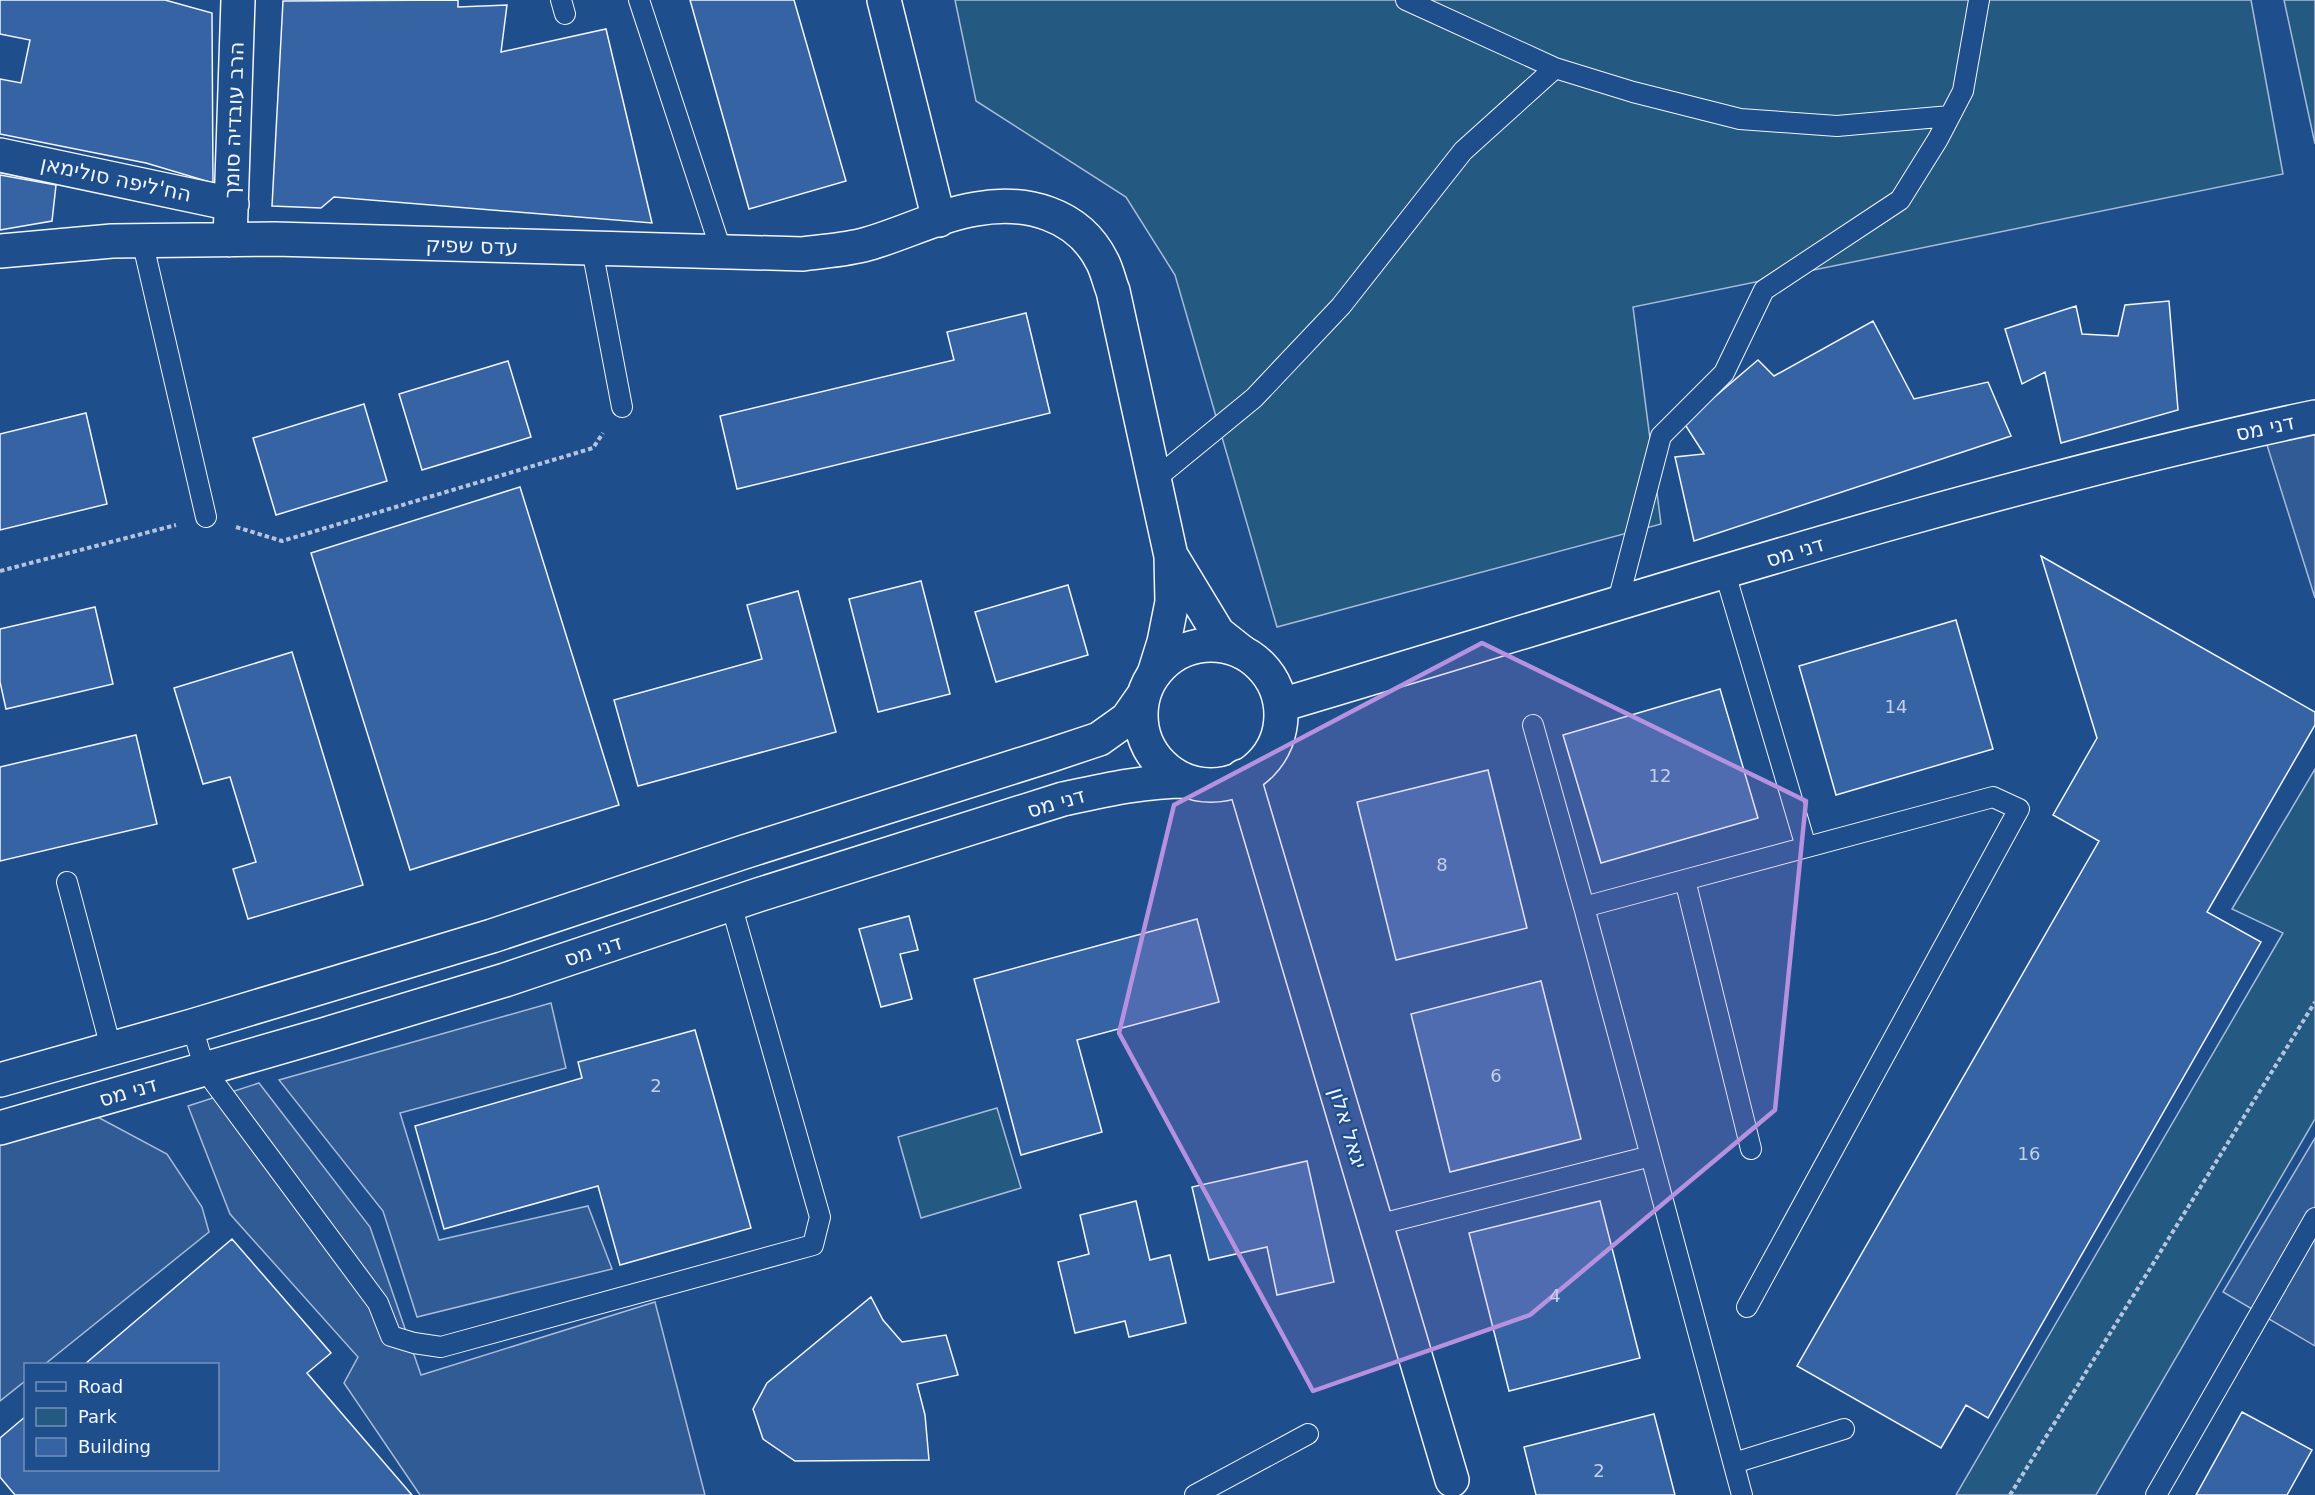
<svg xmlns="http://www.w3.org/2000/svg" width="2315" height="1495" viewBox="0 0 2315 1495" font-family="'DejaVu Sans','Noto Sans Hebrew',sans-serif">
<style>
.green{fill:#245a82;stroke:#a8bbd7;stroke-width:1.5}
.parking{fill:#305b95;stroke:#a8bbd7;stroke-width:1.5}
.building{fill:#3563a3;stroke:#f2f6ff;stroke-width:1.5}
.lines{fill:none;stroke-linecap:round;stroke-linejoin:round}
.service-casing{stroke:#f2f6ff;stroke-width:22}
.minor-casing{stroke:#f2f6ff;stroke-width:36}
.tertiary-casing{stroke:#f2f6ff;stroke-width:36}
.path{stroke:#b3c4dc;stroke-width:4;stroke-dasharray:4.5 3;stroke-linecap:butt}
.service{stroke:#1f4e8c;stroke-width:20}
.minor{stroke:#1f4e8c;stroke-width:33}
.tertiary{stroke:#1f4e8c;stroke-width:33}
.marked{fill:#b691df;fill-opacity:0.2;stroke:#b691df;stroke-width:4.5;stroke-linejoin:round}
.labels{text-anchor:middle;stroke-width:4.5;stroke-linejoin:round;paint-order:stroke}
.number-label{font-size:18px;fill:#c3d1e8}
.street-label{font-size:21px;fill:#f2f6ff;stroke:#1f4e8c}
</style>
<rect width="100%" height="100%" fill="#1f4e8c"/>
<path class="green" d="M955,0h1296l32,174 -650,133 28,217 -384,103 -102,-352 -49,-78 -150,-96z
M2284,0h31v144z
M2315,769v350l-219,376h-140l327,-562 -51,-24z
M997,1108l24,80 -100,30 -23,-81z"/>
<path class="parking" d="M2315,417v181l-53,-169z
M551,1003l15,65 -166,45 39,127 149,-34 24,63 -195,48 -34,-106 -104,-131z
M259,1083l111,144 51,148 234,-73 50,193h-285l-76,-112 14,-26 -128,-143 -42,-108z
M77,1106l90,48 35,53 7,25 -164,132h-19l-1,17 -25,20v-273z
M2315,1138v208l-92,-54z"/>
<path class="building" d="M0,0h165l47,13 1,170 -67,-20 -146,-29v-55l21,4 9,-43 -30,-6z
M458,0v7l49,-2 -6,47 105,-23 46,194 -318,-26 -13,11 -49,-2 11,-205z
M690,0h104l52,181 -97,28z
M0,175l56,10 -4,36 -52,9z
M2169,301l9,109 -117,33 -16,-71 -23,12 -17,-55 71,-23 6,28 36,2 7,-31z
M1026,313l24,100 -313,76 -17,-73 234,-56 -7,-28z
M1873,321l41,78 74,-17 23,54 -317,105 -19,-84 29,-3 -20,-31 74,-63 16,16z
M508,361l23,76 -109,33 -23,-76z
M364,404l23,77 -111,34 -23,-77z
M86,413l21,91 -107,26v-96z
M520,487l99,318 -209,65 -99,-317z
M2041,556l274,156v13l-108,187 54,30 -273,476 -22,-13 -25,43 -144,-82 302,-525 -46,-26 44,-77z
M921,581l29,113 -72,18 -29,-113z
M1068,585l20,70 -92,27 -21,-70z
M798,591l38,141 -198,54 -24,-86 148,-41 -15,-54z
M95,607l18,77 -107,25 -6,-27v-53z
M1956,620l37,129 -157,46 -37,-129z
M292,652l71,233 -115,34 -15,-50 23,-7 -26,-85 -27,7 -29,-96z
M1720,689l38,129 -157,45 -38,-128z
M136,735l21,89 -157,37v-94z
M1488,770l39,158 -131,32 -39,-158z
M909,916l9,34 -18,4 12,45 -31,8 -22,-78z
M1197,919l22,83 -142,38 25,92 -81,23 -47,-176z
M1541,981l40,158 -131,33 -39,-158z
M695,1030l56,198 -131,37 -22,-79 -154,43 -29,-103 167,-48 -4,-16z
M1307,1161l27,121 -57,13 -10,-48 -58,13 -17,-73z
M1136,1201l14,59 20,-5 16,68 -57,14 -4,-16 -50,12 -17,-71 31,-8 -9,-39z
M1600,1201l40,157 -131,33 -40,-158z
M232,1239l99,114 -24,20 105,122h-397l-15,-18v-39l26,-22v54h192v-106h-133z
M871,1297l12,23 19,22 44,-7 12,40 -41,9 8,31 4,45 -134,1 -32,-22 -10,-30 14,-26z
M2242,1412l70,38 -25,45h-91z
M1654,1414l21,81h-139l-12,-48z"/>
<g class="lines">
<g class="service-casing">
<path id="service" d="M561,0l4,14
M639,0l83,253
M1406,0l149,68 78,24 107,27 97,7 113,-10
M142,240l64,277
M592,249l30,158
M1154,480l100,-82 87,-92 122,-155 92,-83
M1725,573l81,274
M1617,605l44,-169 63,-63 40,-83 136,-90 38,-61 25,-48 16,-91
M1533,725l51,182
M1685,880l66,269
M67,882l44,166
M192,1026l13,44 173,233 13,33 23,7 27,4 372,-102 7,-28 -89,-313
M1377,1225l274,-69
M1734,1463l110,-34
M1195,1495l113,-61
M1742,1495l-158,-588 409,-110 26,12 -272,498
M2156,1495l159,-277"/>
</g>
<g class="minor-casing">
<path id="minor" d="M884,0l55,220
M0,155l232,49
M230,240l8,-240
M0,251l112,-10 163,-2 528,15c21,-3 43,-4 64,-10 36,-10 72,-29 109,-35 49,-9 102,4 126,52 5,9 7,20 11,30l58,265 1,46 -8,40 -10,32
M1172,557l46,76 24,19
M1243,776l209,704"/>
</g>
<g class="tertiary-casing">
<path id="tertiary" d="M1141 715a70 70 0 1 1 140 0a70 70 0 1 1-140 0Z
M1281,705c343,-102 684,-214 1034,-288
M0,1080l192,-54 300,-90 252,-84 307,-97 48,-16 28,-20 16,-23
M0,1128l326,-94 179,-54 253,-85 305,-96c42,-9 81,-18 124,-18"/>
</g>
<path class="path" d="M236,527l46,14 311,-93 10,-15
M0,571l176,-46
M2010,1495l305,-493"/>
<use href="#service" class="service"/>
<use href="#minor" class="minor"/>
<use href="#tertiary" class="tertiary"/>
</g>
<path class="marked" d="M1482,643l324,158 -31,309 -245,205 -217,76 -194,-358 55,-228z"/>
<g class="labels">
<g class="number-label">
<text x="1896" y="713">14</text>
<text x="1660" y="782">12</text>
<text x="1442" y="871">8</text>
<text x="1496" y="1082">6</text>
<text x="656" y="1092">2</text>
<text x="2029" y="1160">16</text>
<text x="1555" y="1302">4</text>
<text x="1599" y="1477">2</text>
</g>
<g class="street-label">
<text transform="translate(234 120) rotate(-88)" y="7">הרב עובדיה סומך</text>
<text transform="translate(116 179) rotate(12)" y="7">הח'ליפה סולימאן</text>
<text transform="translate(472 246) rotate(2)" y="7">עדס שפיק</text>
<text transform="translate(2265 428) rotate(-12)" y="7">דני מס</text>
<text transform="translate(1795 552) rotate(-17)" y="7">דני מס</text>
<text transform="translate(1056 803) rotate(-16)" y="7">דני מס</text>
<text transform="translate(593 951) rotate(-18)" y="7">דני מס</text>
<text transform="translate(128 1092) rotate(-16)" y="7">דני מס</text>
<text transform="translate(1348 1128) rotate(73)" y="7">יגאל אלון</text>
</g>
</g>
<rect x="24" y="1363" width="195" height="108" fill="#1f4e8c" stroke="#7391ba" stroke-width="1.5"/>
<rect x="36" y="1382" width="30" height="9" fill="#1f4e8c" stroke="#7391ba" stroke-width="1.5"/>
<text x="78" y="1393" font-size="18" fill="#f2f6ff">Road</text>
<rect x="36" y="1408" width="30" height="18" fill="#245a82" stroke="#7391ba" stroke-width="1.5"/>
<text x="78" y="1423" font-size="18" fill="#f2f6ff">Park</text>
<rect x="36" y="1438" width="30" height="18" fill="#3563a3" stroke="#7391ba" stroke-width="1.5"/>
<text x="78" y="1453" font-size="18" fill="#f2f6ff">Building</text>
</svg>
